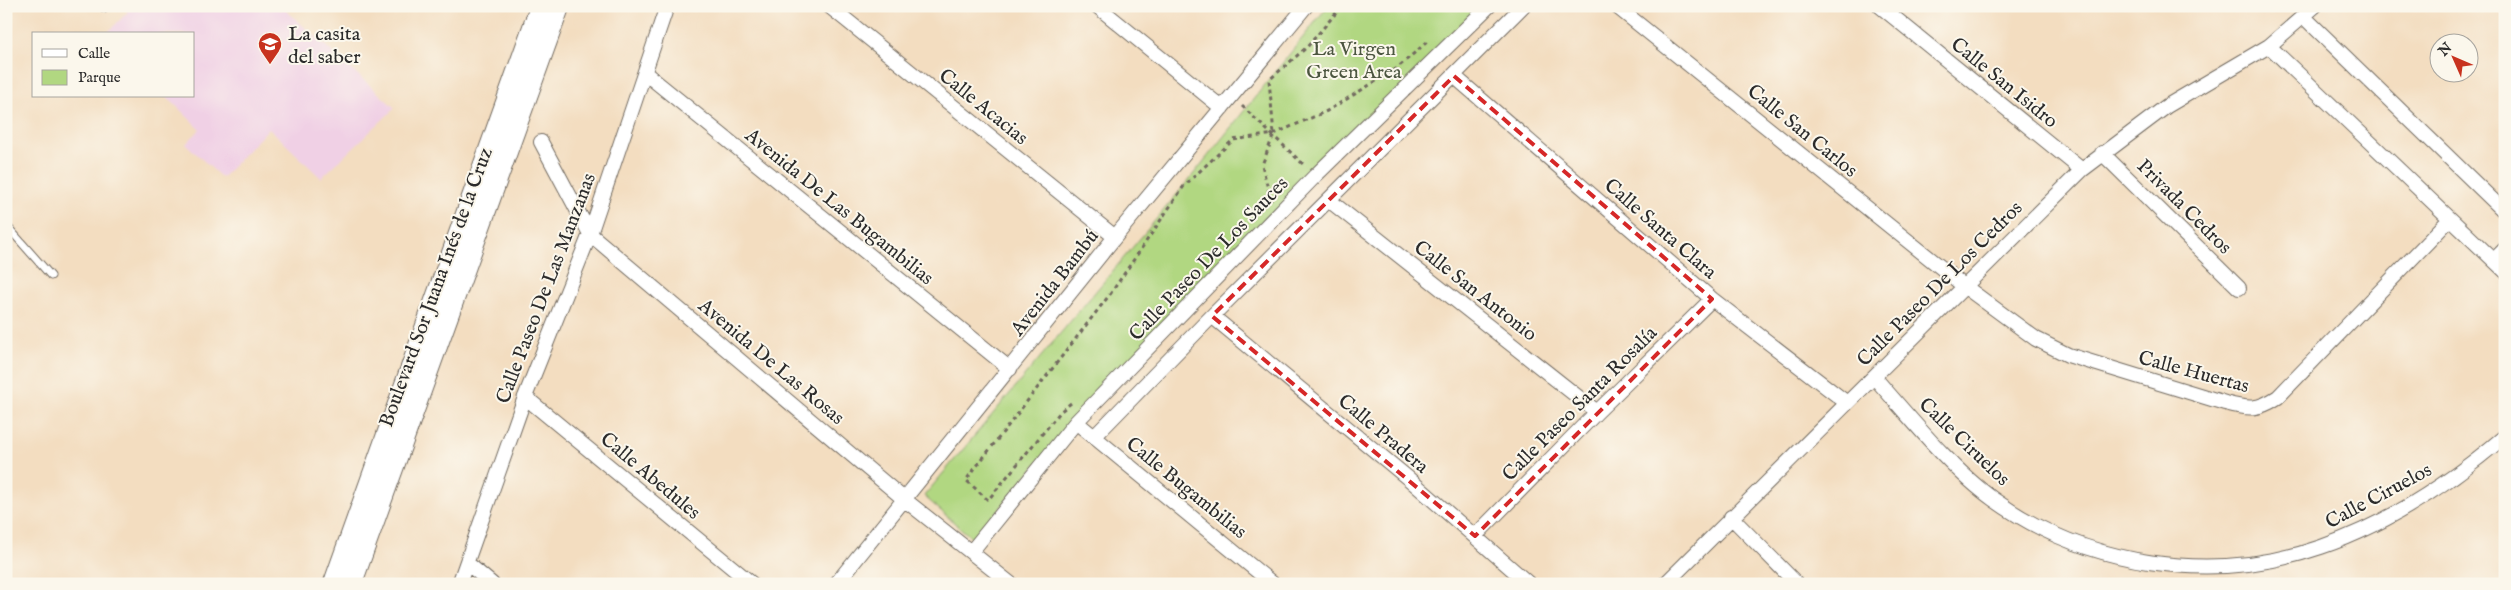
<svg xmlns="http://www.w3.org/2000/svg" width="2511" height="590" viewBox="0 0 2511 590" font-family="'IM FELL English',serif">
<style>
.built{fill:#f0d0e5}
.green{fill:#b1d781;stroke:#6e8156}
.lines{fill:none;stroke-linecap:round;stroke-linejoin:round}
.service-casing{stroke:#71695f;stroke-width:9}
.minor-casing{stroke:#71695f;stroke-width:16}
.secondary-casing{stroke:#71695f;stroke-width:21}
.path{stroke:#71695f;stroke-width:3;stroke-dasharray:4 4;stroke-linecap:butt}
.service{stroke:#fff;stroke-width:7}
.minor{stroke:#fff;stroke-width:14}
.secondary{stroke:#fff;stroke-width:19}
.marked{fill:none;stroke:#d62828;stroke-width:4;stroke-dasharray:10 6;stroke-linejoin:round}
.labels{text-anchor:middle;stroke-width:4;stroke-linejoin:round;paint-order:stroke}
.poi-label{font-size:20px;fill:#2b2b2b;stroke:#fbf7ec;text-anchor:start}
.park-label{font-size:20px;fill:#4c5640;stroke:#fbf7ec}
.street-label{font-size:20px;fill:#2b2b2b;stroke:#fbf7ec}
</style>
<rect width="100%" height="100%" fill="#fbf7ec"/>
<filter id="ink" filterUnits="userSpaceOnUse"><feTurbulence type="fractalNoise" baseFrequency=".02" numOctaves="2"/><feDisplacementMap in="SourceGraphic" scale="10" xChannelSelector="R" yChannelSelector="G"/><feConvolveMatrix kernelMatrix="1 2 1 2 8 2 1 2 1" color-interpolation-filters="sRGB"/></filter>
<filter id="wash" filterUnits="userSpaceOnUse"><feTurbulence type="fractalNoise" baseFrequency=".0096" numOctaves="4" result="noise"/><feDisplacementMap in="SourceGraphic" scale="20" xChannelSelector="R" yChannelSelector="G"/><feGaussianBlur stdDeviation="1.12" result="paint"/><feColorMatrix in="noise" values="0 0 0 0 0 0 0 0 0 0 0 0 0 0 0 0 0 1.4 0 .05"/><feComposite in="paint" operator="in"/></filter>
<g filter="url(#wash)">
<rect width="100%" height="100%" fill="#f3ddc0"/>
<path class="built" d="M122,6h159l114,102 -74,70 -52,-50 -47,50 -36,-34 14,-15 -34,-33h28v-62h-88l22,-22z"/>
<path class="green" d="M1328,6h156l-401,401 -109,133 -50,-44 260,-310z"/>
</g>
<g filter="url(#ink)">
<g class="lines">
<g class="service-casing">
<path id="service" d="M102,6l2,2
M6,225l45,51"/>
</g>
<g class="minor-casing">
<path id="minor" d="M829,6l286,231
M1097,6l125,102
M1616,6l348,280 72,53 32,16 157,48c23,6 32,8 53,-6l172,-178
M1880,6l202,164
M2303,16l202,196
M2269,46l236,225
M645,73l365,296
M1454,76l258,223 135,104
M541,142l49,92 315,266 106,84
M2102,153l137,135
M1330,201l267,211
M2494,260l11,-11
M1212,316l197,163 120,105
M1874,377c34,38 77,92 119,122 93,67 219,86 328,48 67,-23 130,-65 184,-111
M525,397l227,187
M1076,422l197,162
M1094,437l118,-121 311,-310
M1731,517l66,67
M1475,536l122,-124 115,-113
M971,552l105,-130 239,-246 174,-170
M467,563l25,21
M459,584l66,-187 65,-163 77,-228
M836,584l279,-347 191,-231
M1665,584l417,-414 85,-64 102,-60 46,-40"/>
</g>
<g class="secondary-casing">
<path id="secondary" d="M333,584l207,-578
M352,584l208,-578"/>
</g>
<path class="path" d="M1242,106l62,59
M1271,201l-9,-36 12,-31 -5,-54 38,-33 35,-41
M1071,403l-10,8 -73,89 -22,-20 145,-187 73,-107 49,-46 41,-6 53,-23 69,-42 31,-27"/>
<use href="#service" class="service"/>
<use href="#minor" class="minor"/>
<use href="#secondary" class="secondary"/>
</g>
</g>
<path class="marked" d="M1454,76l258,223 -237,237 -263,-220z"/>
<defs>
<g id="school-pin" transform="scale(1.25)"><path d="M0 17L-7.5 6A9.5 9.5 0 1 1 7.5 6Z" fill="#c8321e" stroke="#fbf7ec"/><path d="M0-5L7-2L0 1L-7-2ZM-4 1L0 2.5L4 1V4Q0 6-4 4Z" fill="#fff"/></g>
</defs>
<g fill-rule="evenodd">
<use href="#school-pin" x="270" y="44"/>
</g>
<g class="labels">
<g class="poi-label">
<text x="288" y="40">La casita<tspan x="288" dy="23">del saber</tspan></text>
</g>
<g class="park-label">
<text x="1354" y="55">La Virgen<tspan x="1354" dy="23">Green Area</tspan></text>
</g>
<g class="street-label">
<text transform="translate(2005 82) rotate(39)" y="7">Calle San Isidro</text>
<text transform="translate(984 106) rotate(39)" y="7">Calle Acacias</text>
<text transform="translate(1803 130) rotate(39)" y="7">Calle San Carlos</text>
<text transform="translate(840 206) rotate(39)" y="7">Avenida De Las Bugambilias</text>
<text transform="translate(2185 206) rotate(45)" y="7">Privada Cedros</text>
<text transform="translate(1661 228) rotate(41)" y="7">Calle Santa Clara</text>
<text transform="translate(1208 258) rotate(-46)" y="7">Calle Paseo De Los Sauces</text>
<text transform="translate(1054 282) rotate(-52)" y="7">Avenida Bambú</text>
<text transform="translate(1939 283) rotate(-45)" y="7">Calle Paseo De Los Cedros</text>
<text transform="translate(435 287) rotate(-70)" y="7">Boulevard Sor Juana Inés de la Cruz</text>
<text transform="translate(545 288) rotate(-69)" y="7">Calle Paseo De Las Manzanas</text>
<text transform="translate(1476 290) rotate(38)" y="7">Calle San Antonio</text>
<text transform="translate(772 361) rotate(40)" y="7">Avenida De Las Rosas</text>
<text transform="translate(2194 371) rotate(15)" y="7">Calle Huertas</text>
<text transform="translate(1579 403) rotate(-45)" y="7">Calle Paseo Santa Rosalía</text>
<text transform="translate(1384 433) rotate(40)" y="7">Calle Pradera</text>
<text transform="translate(1965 441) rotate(44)" y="7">Calle Ciruelos</text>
<text transform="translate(651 475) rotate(40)" y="7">Calle Abedules</text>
<text transform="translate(1187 487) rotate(39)" y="7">Calle Bugambilias</text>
<text transform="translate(2378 495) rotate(-28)" y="7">Calle Ciruelos</text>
</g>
</g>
<rect width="2511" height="590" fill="none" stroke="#fbf7ec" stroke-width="25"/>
<rect x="32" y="32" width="162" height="65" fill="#fbf7ec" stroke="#a8a59f"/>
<rect x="42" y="49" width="25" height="8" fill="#ffffff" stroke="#a8a59f"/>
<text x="78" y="58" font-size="15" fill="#2b2b2b">Calle</text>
<rect x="42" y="70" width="25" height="15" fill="#b1d781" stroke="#a8a59f"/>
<text x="78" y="82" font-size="15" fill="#2b2b2b">Parque</text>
<g transform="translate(2454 58) rotate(315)"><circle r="24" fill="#fbf7ec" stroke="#a8a59f"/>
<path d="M0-4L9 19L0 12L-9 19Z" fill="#c8321e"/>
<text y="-8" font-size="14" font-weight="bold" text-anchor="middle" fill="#2b2b2b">N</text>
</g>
</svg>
